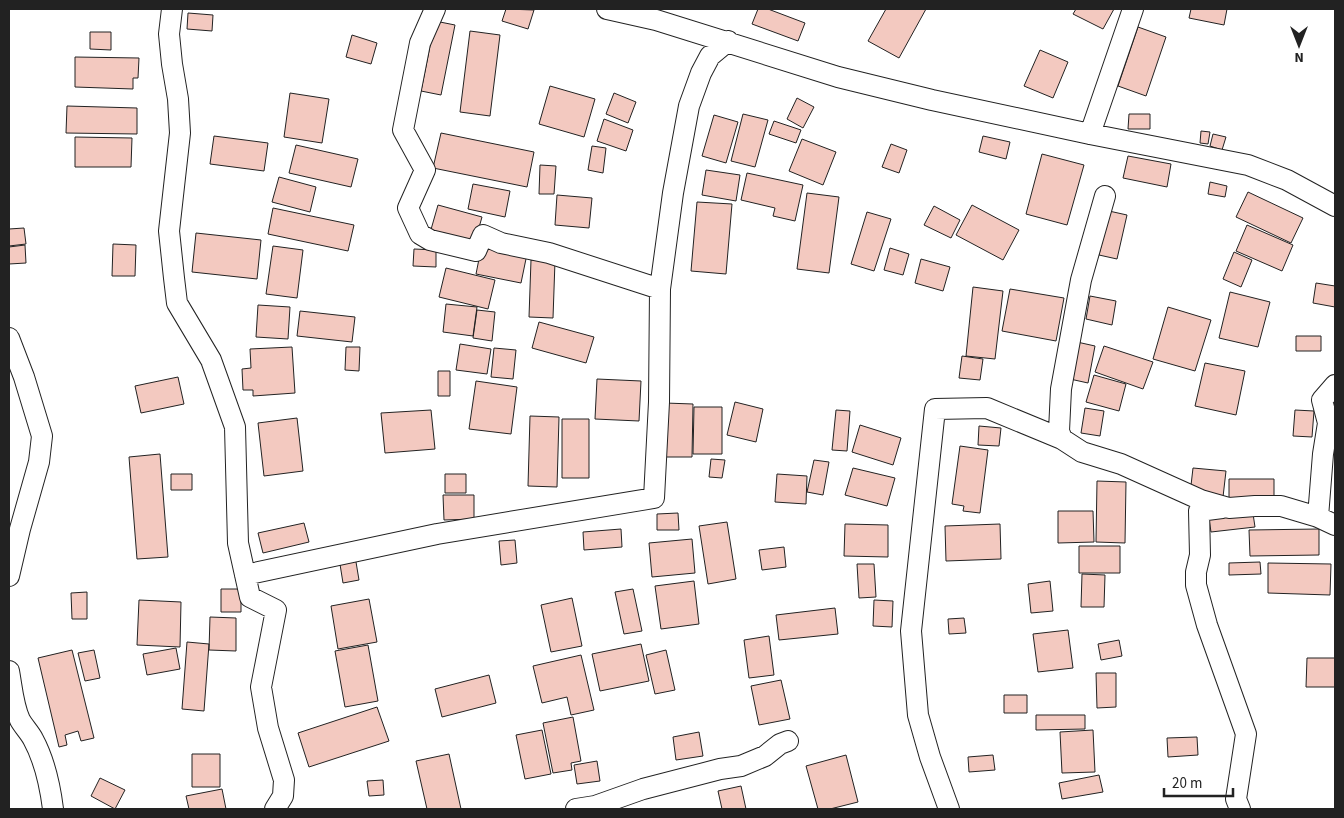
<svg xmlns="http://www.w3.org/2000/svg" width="1344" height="818" viewBox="0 0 1344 818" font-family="'Source Sans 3',sans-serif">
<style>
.building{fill:#f3c9c0;stroke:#222}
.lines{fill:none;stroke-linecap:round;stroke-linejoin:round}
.street-casing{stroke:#222;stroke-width:22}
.street{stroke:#fff;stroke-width:20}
</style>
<rect width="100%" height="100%" fill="#fff"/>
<path class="building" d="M506,9l28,1 -6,19 -26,-8z
M758,9h10l37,14 -7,18 -46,-17z
M886,9h40l-27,49 -31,-17z
M1076,9h38l-11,20 -30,-15z
M1191,9h36l-3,16 -35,-7z
M188,13l25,2 -1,16 -25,-2z
M435,21l20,4 -14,70 -20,-4z
M1138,27l28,10 -20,59 -28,-10z
M470,31l30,4 -10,81 -30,-4z
M90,32h21v18l-21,-1z
M352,35l25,8 -6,21 -25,-7z
M1040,50l28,12 -15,36 -29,-12z
M75,57l64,1 -1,20h-5v11l-58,-2z
M550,86l45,13 -11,38 -45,-13z
M290,93l39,6 -7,44 -38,-6z
M614,93l22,9 -8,21 -22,-9z
M797,98l17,9 -11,21 -16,-9z
M67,106l70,2v26l-71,-1z
M743,114l25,6 -13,47 -24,-6z
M1129,114h21v15h-22z
M714,115l24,7 -12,41 -24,-7z
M604,119l29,11 -7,21 -29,-10z
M774,121l27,9 -5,13 -27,-9z
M1201,131l9,1 -2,12 -8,-1z
M441,133l93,19 -7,35 -94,-19z
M1213,134l13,3 -4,13 -12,-4z
M214,136l54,7 -4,28 -54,-7z
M983,136l27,6 -4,17 -27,-7z
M75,137l57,1 -1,29h-56z
M802,139l34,13 -13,33 -34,-14z
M891,144l16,6 -8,23 -17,-6z
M296,145l62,14 -7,28 -62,-14z
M592,146l14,2 -3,25 -15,-3z
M1042,154l42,11 -17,60 -41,-11z
M1128,156l43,8 -4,23 -44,-9z
M540,165l16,1 -2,28h-15z
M706,170l34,5 -4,26 -34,-6z
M747,173l56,12 -8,36 -22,-5 2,-8 -34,-8z
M279,177l37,10 -6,25 -38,-10z
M1210,182l17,4 -2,11 -17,-3z
M473,184l37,7 -5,26 -37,-8z
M1248,192l55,26 -12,25 -55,-26z
M807,193l32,4 -10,76 -32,-4z
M557,195l35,3 -3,30 -34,-3z
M697,202l35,2 -6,70 -35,-3z
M438,205l44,12 -8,28 -44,-12z
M972,205l47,25 -16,30 -47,-25z
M934,206l26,14 -9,18 -27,-13z
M273,208l81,17 -6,26 -80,-17z
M1109,211l18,4 -10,44 -18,-4z
M867,212l24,7 -17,52 -23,-7z
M1247,225l46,20 -11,26 -46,-20z
M24,228l2,16 -17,2v-17z
M196,233l65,7 -4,39 -65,-7z
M113,244l23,1 -1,31h-23z
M482,244l45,10 -6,29 -45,-9z
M25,245l1,18 -17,1v-17z
M273,246l30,4 -6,48 -31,-4z
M890,248l19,6 -6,21 -19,-5z
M414,249l22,1v17l-23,-1z
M1234,252l18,8 -11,27 -18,-8z
M921,259l29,8 -7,24 -28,-8z
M531,260l24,1 -2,57 -24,-1z
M446,268l49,12 -7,29 -49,-12z
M1316,283l19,3v21l-22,-4z
M973,287l30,4 -8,68 -29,-3z
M1010,289l54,9 -8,43 -54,-10z
M1230,292l40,10 -12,45 -39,-9z
M1090,296l26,5 -4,24 -26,-6z
M446,304l31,3 -4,29 -30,-4z
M258,305l32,2 -2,32 -32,-2z
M1168,307l43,13 -16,51 -42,-12z
M477,310l18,2 -3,29 -19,-3z
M300,311l55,6 -3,25 -55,-6z
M539,322l55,15 -8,26 -54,-15z
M1296,336h25v15h-25z
M1077,342l18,4 -7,37 -18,-4z
M460,344l31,5 -4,25 -31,-4z
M1104,346l49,16 -10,27 -48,-17z
M292,347l3,46 -42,3v-6h-10l-1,-21 9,-1 -1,-19z
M346,347h14l-1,24 -14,-1z
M494,348l22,2 -3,29 -22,-2z
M962,356l21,3 -3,21 -21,-2z
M1205,363l40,8 -9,44 -41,-9z
M438,371h12v25h-12z
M1094,375l32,9 -7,27 -33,-9z
M178,377l6,27 -43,9 -6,-27z
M597,379l44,2 -2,40 -44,-2z
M476,381l41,6 -6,47 -42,-5z
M735,402l28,7 -7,33 -29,-7z
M665,403l28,1 -1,53h-29z
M694,407h28v47h-29z
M1085,408l19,3 -4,25 -19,-3z
M431,410l4,39 -50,4 -4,-40z
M836,410l14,1 -3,40 -15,-1z
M1295,410l19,1 -2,26 -19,-1z
M530,416l29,1 -2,70 -29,-1z
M297,418l6,53 -39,5 -6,-53z
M562,419h27v59h-27z
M860,425l41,13 -8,27 -41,-13z
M979,426l22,2 -2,18 -21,-1z
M960,446l28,4 -8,63 -17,-2 1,-5 -12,-2z
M160,454l8,103 -31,2 -8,-102z
M711,459l14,1 -3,18 -13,-1z
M814,460l15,2 -6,33 -16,-3z
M853,468l42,10 -8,28 -42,-11z
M1193,468l33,3 -3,26 -33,-3z
M171,474h21v16h-21z
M445,474h21v19h-21z
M777,474l30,2 -1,28 -31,-2z
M1229,479h45v25h-45z
M1097,481l29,1 -1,61 -29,-1z
M443,495h31v24l-30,1z
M1252,507l3,20 -44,5 -3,-20z
M1058,511h35l1,31 -36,1z
M678,513l1,17h-22v-16z
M727,522l9,57 -28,5 -9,-58z
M304,523l5,19 -46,11 -5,-20z
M845,524l43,1v32l-44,-1z
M1000,524l1,35 -55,2 -1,-35z
M621,529l1,18 -38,3 -1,-18z
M1319,529v26l-69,1 -1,-26z
M692,539l3,34 -43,4 -3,-34z
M515,540l2,23 -16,2 -2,-24z
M1079,546h41v27h-41z
M784,547l2,20 -24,3 -3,-20z
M355,556l4,24 -16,3 -4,-25z
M1260,562l1,12 -32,1v-12z
M1268,563l63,1 -1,31 -62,-2z
M857,564h17l2,33 -17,1z
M1082,574l23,1 -1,32h-23z
M694,581l5,43 -38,5 -6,-43z
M1050,581l3,30 -22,2 -3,-29z
M221,589h20v23h-20z
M633,589l9,42 -18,3 -9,-42z
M87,592v27h-15l-1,-26z
M572,598l10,48 -31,6 -10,-47z
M369,599l8,43 -39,7 -7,-43z
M139,600l42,2 -1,45 -43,-2z
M874,600l19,1 -1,26 -19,-1z
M835,608l3,26 -59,6 -3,-25z
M210,617l26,1v33l-27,-1z
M964,618l2,15 -17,1 -1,-15z
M1068,630l5,38 -35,4 -5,-38z
M769,636l5,39 -25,3 -5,-38z
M1119,640l3,16 -21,4 -3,-16z
M187,642l22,2 -5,67 -22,-2z
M641,644l8,37 -49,10 -8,-37z
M368,645l10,56 -33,6 -10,-56z
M176,648l4,21 -33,6 -4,-21z
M72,650l22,88 -13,3 -3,-10 -13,4 2,10 -8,2 -21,-89z
M94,650l6,28 -15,3 -7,-28z
M666,650l9,40 -20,4 -9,-39z
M581,655l13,55 -23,5 -4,-18 -25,6 -9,-37z
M1307,658h28v29h-29z
M1096,673h20v34l-19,1z
M489,675l7,28 -54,14 -7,-28z
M781,680l9,39 -31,6 -8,-39z
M1004,695h23v18h-23z
M377,707l12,34 -80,26 -11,-34z
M1036,715h49v14l-49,1z
M573,717l8,44 -10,2 1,7 -19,3 -10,-50z
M542,730l9,44 -26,5 -9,-44z
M1093,730l2,42 -33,1 -2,-41z
M699,732l4,24 -27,4 -3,-23z
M1197,737l1,18 -30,2 -1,-19z
M192,754h28v33h-28z
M449,754l12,55h-34l-11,-48z
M846,755l12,47 -28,7h-12l-12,-43z
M993,755l2,15 -26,2 -1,-15z
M597,761l3,20 -23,3 -3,-19z
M1099,775l4,17 -41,7 -3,-16z
M100,778l25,12 -10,19 -24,-13z
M383,780l1,15 -15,1 -2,-15z
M741,786l5,23h-24l-4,-18z
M222,789l4,20h-37l-3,-13z"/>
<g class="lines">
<g class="street-casing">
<path id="street" d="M172,9l-3,25 3,30 6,35 2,34 -11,98 5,47 3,25 34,57 24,67 3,116 12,54 26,13 -15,77 7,41 16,52 -1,16 -8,13
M435,9l-15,34 -17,87 22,40 -17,38 12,26 10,6 46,11 7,-16 18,8 48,10 111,36
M607,9l49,11 182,57 94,23 158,34 158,31 39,15 48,26
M1090,134l43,-125
M9,338l15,39 18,59 -3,26 -19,67 -11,47
M1062,439l-3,-8 2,-42 20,-109 24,-84
M1222,508l-23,3 1,44 -4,17v13l11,40 39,109 -10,65 4,10
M1318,517l5,-63 5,-31 -6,-23 13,-15
M245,575l192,-41 217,-36 5,-96 1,-113 13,-96 16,-87 12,-33 9,-17 18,-15
M9,671c3,16 4,34 11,49 4,7 10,13 13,19 12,22 17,46 20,70
M576,809l19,-3 48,-17 77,-20 21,-3 24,-10 15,-12 8,-3
M949,809l-19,-52 -12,-42 -7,-84 24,-222 52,-1 75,31 20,13 39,12 80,36 28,8 26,-2h26l37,11 17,8"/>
</g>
<use href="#street" class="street"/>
</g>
<rect width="1344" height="818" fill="none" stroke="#222222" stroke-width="20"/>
<g transform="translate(1299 45) rotate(180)" stroke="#ffffff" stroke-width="4" paint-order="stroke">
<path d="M0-4L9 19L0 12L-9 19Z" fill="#222222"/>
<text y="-8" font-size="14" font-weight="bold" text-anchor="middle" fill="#222222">N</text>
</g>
<path d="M1164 788v8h69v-8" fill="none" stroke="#222222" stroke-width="2.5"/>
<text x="1172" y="788" font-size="15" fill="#222222" stroke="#ffffff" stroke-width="4" paint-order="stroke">20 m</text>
</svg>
